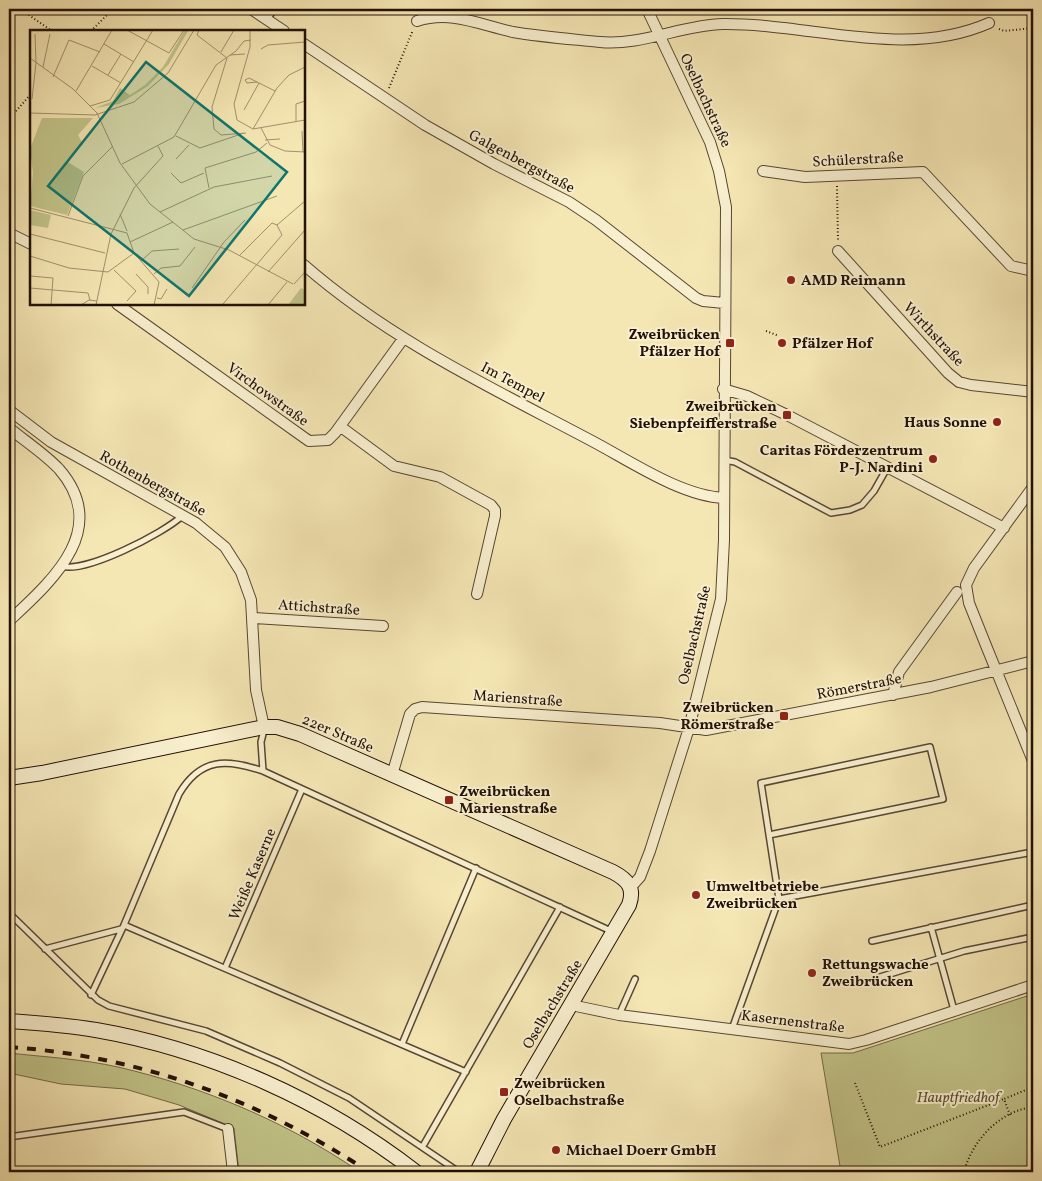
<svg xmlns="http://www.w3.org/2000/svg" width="1042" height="1181" viewBox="0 0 1042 1181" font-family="Vollkorn,serif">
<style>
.green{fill:#c2c489;stroke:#726a48}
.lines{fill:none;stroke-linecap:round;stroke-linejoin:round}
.lane-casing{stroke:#574632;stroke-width:8}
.street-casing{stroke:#574632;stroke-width:12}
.secondary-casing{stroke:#221106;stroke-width:16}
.path{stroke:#221106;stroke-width:2;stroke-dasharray:1 2.5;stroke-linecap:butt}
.lane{stroke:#f8efce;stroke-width:5}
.street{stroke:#f8efce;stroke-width:10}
.secondary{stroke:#f8efce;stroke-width:14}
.rail{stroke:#221106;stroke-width:4;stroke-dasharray:9 9;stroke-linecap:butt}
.poi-dot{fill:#8f2418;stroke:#f8efce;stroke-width:2}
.labels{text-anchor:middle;stroke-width:4;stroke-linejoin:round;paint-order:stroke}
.street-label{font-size:15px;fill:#221106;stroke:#f8efce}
.poi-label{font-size:15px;font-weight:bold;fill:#221106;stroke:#f8efce;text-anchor:start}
.park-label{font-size:15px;font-style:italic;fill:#5a5034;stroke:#f8efce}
.inset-road{fill:none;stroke:#a1916e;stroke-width:1}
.view{fill:#0f766e;fill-opacity:0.15;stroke:#0f766e;stroke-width:2.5}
.inset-edge{fill:none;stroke:#221106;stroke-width:2.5}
</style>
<rect width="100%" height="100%" fill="#f5e7b4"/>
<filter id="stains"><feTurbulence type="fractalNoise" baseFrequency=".004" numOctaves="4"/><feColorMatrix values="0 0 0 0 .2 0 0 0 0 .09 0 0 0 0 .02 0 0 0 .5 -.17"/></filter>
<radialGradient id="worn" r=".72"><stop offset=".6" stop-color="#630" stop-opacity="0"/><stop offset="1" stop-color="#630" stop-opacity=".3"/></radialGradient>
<path class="green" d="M1033,994v178h-192l-20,-119h32z
M9,1053c36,4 73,6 109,14 86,20 169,55 242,105h-121l-5,-44 -55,-23 -54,-16 -64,-5 -52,-11z"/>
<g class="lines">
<g class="lane-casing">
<path id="lane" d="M267,20l7,-11
M724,460l11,2 96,51 19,-3 12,-5 12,-14 13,-23
M61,566c24,8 103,-33 121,-50
M263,771l-2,-29 3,-12
M779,899l254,-47
M9,913l89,87 11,6 97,25 74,32 69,35 110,74
M124,925l55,-131c22,-37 48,-35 84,-23l348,160
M931,927l23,83
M872,941l161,-36
M45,949l76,-20
M225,968l77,-179
M880,977l84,-26 69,-14
M91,995l33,-70 342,147
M619,1015l16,-36
M732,1029l47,-130 -18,-116 169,-36 13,52 -174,36
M402,1044l74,-176
M9,1137l175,-25 44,17
M423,1146l137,-239"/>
</g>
<g class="street-casing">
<path id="street" d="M251,9l33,22
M417,21c34,-11 63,4 96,11 29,5 58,7 87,10 42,4 81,-17 123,-18 87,-1 182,36 266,-1
M304,44l121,81 69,39 75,38 27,18 100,78 7,3 21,2
M763,171l42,6 118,-5 88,94 22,5
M9,233l22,11
M838,251l110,122 11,9 12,3 62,7
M304,265c86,75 188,123 288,176 38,20 89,55 132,57
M117,304l192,137 19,-1 7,-7 68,-94
M723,389l24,7 40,19 217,113
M9,410l42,32 145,81 29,24 16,25 10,28 5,90 8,37
M341,427l53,39 46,11 51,28 4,5v6l-18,78
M9,428c16,13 36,26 50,41 52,60 -6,111 -50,152
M1033,487l-59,81 -8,17 3,18 16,40 48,118
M254,618l129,8
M893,695l6,-23 58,-80
M392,775l18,-61 5,-5 7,-2 238,16 46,7 225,-43 102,-26
M631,887l9,-10 10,-26 39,-123 32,-129 3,-59 2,-333 -7,-36 -9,-29 -63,-133
M571,1005l48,10 230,29 17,-4 167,-55
M228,1129l5,43"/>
</g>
<g class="secondary-casing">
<path id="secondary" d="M9,778l33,-5 222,-46h13l23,7 313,138c15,8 22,16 16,33l-125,214 -27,53
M9,1021c29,2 58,4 87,9 115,20 228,71 320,142"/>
</g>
<path class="path" d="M20,9l32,22
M999,29l5,2 29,-3
M91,31l22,-22
M389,88l24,-58
M9,119l22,-25
M837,186l1,55
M766,331l13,5
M855,1083l25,64 124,-48
M1010,1115l-6,-16 29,-12
M964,1172c8,-31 35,-61 69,-65"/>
<use href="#lane" class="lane"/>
<use href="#street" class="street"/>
<use href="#secondary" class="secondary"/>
<path class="rail" d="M9,1047c131,9 251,53 360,125"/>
</g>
<g class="poi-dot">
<circle cx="791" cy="280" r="5"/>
<rect x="725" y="338" width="10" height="10" rx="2.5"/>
<circle cx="782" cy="343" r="5"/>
<rect x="782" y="410" width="10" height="10" rx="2.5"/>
<circle cx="997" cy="422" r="5"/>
<circle cx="933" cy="459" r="5"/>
<rect x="779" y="711" width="10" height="10" rx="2.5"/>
<rect x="444" y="795" width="10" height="10" rx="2.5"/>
<circle cx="696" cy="895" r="5"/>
<circle cx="812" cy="973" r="5"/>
<rect x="499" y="1087" width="10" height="10" rx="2.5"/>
<circle cx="556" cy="1150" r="5"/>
</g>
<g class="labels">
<g class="street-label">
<text transform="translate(706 100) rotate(65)" y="5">Oselbachstraße</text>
<text transform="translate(858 159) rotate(-3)" y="5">Schülerstraße</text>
<text transform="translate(522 161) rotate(28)" y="5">Galgenbergstraße</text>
<text transform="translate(934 334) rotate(47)" y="5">Wirthstraße</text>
<text transform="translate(513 382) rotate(28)" y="5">Im Tempel</text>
<text transform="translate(268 394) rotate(36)" y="5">Virchowstraße</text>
<text transform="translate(153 483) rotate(29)" y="5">Rothenbergstraße</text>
<text transform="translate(319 607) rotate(4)" y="5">Attichstraße</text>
<text transform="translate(694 635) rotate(-77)" y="5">Oselbachstraße</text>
<text transform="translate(859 686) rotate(-11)" y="5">Römerstraße</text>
<text transform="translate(518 698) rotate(4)" y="5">Marienstraße</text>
<text transform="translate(338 733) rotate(23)" y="5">22er Straße</text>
<text transform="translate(252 874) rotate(-67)" y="5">Weiße Kaserne</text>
<text transform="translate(552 1004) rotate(-59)" y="5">Oselbachstraße</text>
<text transform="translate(793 1021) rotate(7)" y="5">Kasernenstraße</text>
</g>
<g class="poi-label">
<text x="801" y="285">AMD Reimann</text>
<text x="720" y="339" text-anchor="end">Zweibrücken<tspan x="720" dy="17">Pfälzer Hof</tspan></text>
<text x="792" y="348">Pfälzer Hof</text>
<text x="777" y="411" text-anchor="end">Zweibrücken<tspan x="777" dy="17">Siebenpfeifferstraße</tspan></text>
<text x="987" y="427" text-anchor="end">Haus Sonne</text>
<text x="923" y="455" text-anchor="end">Caritas Förderzentrum<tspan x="923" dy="17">P-J. Nardini</tspan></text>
<text x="774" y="712" text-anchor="end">Zweibrücken<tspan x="774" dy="17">Römerstraße</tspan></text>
<text x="459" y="796">Zweibrücken<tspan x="459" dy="17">Marienstraße</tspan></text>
<text x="706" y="891">Umweltbetriebe<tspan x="706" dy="17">Zweibrücken</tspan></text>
<text x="822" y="969">Rettungswache<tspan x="822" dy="17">Zweibrücken</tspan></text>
<text x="514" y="1088">Zweibrücken<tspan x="514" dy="17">Oselbachstraße</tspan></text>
<text x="566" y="1155">Michael Doerr GmbH</text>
</g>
<g class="park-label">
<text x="958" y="1102">Hauptfriedhof</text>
</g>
</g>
<g transform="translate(30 30)">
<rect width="275" height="275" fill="#f5e7b4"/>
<path d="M155,0l3,1 -19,33 -21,22 -29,18 -24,4 18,-7 7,-13 10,7 15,-10 18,-18zM12,88h51l-15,17 5,9 -17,17 18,11 -17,43 -37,-9 3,-33 -3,-24zM0,180l21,5 -3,13 -18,-3zM271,258l4,2v15h-17z" fill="#c2c489"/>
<path class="inset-road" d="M97,0l42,23 15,-23M169,0l-2,5 30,23 -15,49 2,22 7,6 25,-2M220,0v17l-16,57 3,16 16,9 52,-9M5,4l1,29M74,14l30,18M231,19l7,-4 37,-3M191,22l13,-22M200,25l15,-1M0,28l43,31 24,24 23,50 30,41 44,35 35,11 64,34M62,36l29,17M13,37l7,-33M78,45l13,-21M23,47l16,-37 31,12M227,52l-10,1 -2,-3 4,-2 26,13M46,61l36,-61M2,69l4,-36M60,76l20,-6 43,-70M214,80l15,-27M0,83l65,2 39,-13 34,-29 26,-43M266,91v-17l9,-3M231,98l9,17 15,6 20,1M223,99l24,-41 12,-13 16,-8M272,101l1,21M146,106l24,12 44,-15M235,110l15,-1M146,129l13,-14M92,134l52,-27 42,-72 20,-14 8,-10 7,-1M141,143l10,10 23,-10M179,158l-4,-20 51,-16 11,-9M0,178l97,25 7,20 25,29 -5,23M130,182l54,-25 58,-11M90,184l7,17M38,186l15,-40 30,-30M247,195l28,-24M153,200l94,-34M0,204l75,19M100,212l43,-20M0,226l39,12 39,4 26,-19M209,226l33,-33 5,2M111,231l11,-10 27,-2M84,240l22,21 -9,10M238,242l37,-42M106,244l12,13v7M124,244l7,-6 19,-2 15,-19M0,246l23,2 -2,27M264,254l11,-12M0,258l58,5 2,7M162,258l32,-46 21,-22M127,268l4,1 6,-10M193,274l59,-69 -5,-10M51,275l8,-5 8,1M66,275l15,-71 23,-46 29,-32 -5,-10M238,275l19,-23"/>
<path class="view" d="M116,32l141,110 -98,124 -141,-110z"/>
<rect width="275" height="275" class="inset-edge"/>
</g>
<rect width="1042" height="1181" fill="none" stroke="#f5e7b4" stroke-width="30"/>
<rect x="10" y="10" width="1022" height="1161" fill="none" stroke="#221106" stroke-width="2.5"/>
<rect x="15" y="15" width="1012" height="1151" fill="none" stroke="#221106"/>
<rect width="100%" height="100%" filter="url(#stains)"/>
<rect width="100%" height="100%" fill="url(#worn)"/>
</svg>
